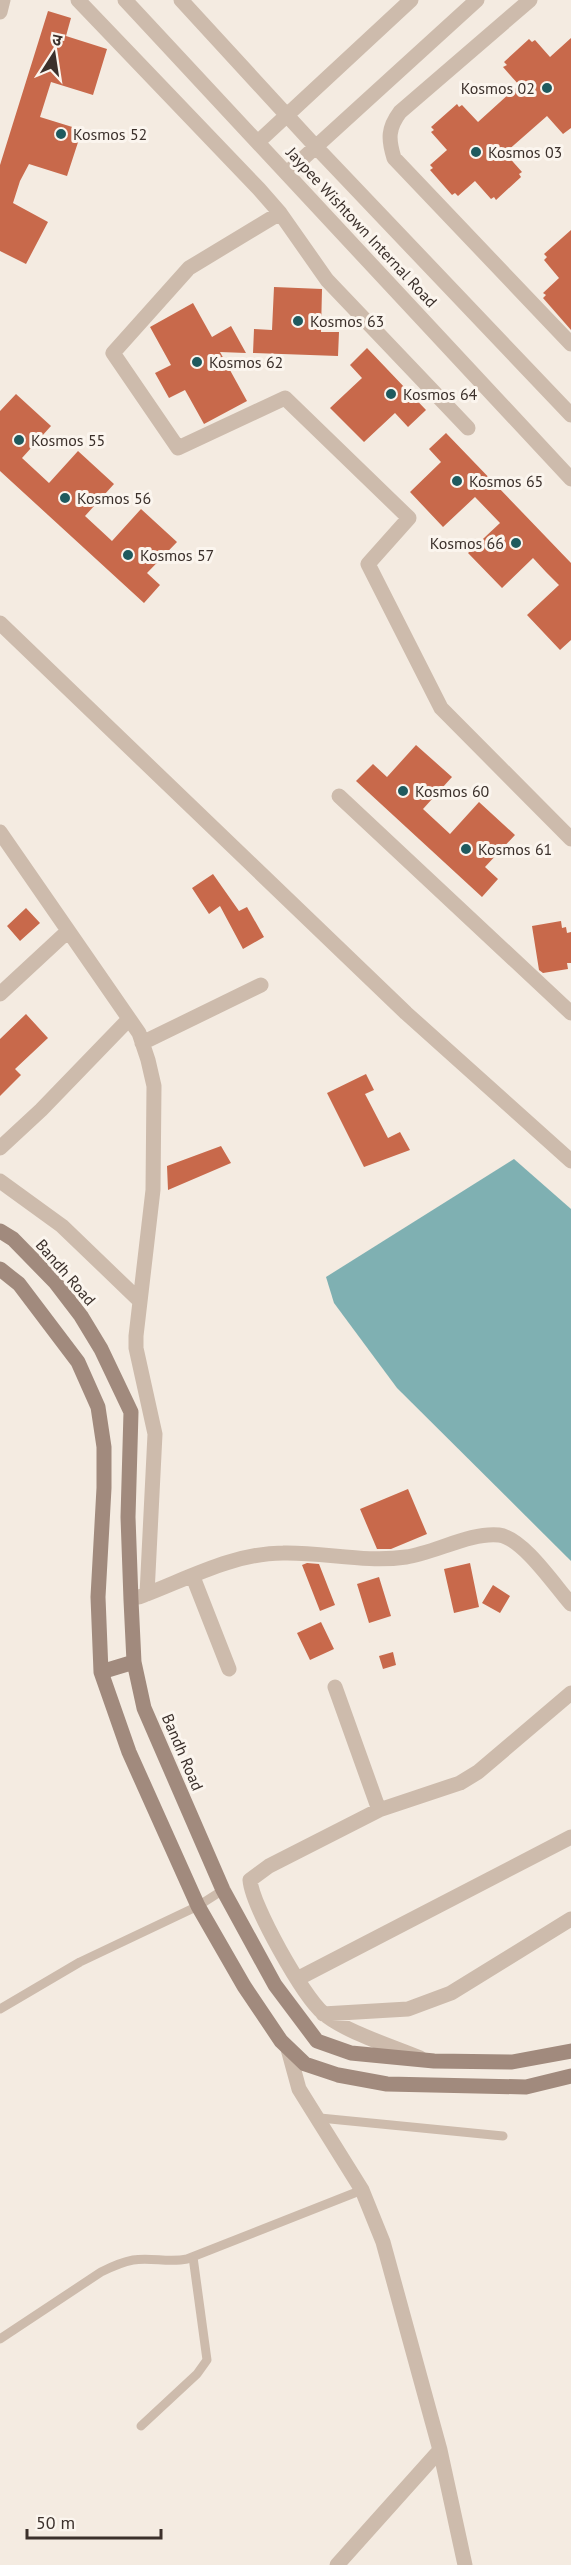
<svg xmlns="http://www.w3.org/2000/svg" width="571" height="2565" viewBox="0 0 571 2565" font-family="'PT Sans','Noto Sans Devanagari',sans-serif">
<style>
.water{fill:#7fb0b2}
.building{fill:#c8694b}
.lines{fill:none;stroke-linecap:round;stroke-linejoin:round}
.service{stroke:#cdbbac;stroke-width:9}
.minor{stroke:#cdbbac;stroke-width:15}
.tertiary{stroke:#cdbbac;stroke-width:15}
.secondary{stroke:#a18a7d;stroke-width:15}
.poi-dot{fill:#1f5a5e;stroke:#fbf5ee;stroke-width:2}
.labels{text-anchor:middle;stroke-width:6;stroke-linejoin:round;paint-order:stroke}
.poi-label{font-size:16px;fill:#3b302b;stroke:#fbf5ee;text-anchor:start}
.street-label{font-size:16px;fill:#3b302b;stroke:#fbf5ee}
</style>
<rect width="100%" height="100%" fill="#f4ebe1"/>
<path class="water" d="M514,1159l57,50v352l-174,-173 -63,-85 -8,-26z"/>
<path class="building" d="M48,11l23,7 -5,18 41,13 -14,46 -42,-13 -11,35 42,13 -15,46 -38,-12 -9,17 -7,22 35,19 -22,42 -26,-13v-86z
M571,38v90l-8,6 -16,-18 -42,37 17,19 -3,2 2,3 -25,23 -2,-3 -3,2 -16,-18 -17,15 -3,-3 -3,2 -22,-25 3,-2 -3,-3 17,-15 -16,-18 3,-2 -3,-3 26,-23 2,3 3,-2 16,17 41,-37 -16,-18 4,-2 -3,-3 25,-23 3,3 3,-2 15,17z
M571,230v100l-28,-32 3,-3 -3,-2 16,-15 -15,-18 3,-3 -3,-3z
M274,287l48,2 -1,43h18l-1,24 -85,-3 1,-24 18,1z
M193,303l19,34 19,-11 15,27 -26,-1 27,49 -43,23 -19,-34 -16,8 -14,-25 16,-8 -21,-38z
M367,348l59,62 -18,17 -13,-14 -31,29 -34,-34 32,-30 -12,-13z
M16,394l35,32 -29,32 13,12 14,13 29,-32 36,33 -29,32 13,12 14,13 29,-32 36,33 -30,31 13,12 -16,18 -144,-132v-60z
M446,433l125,130v77l-11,10 -33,-35 32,-30 -13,-13 -13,-14 -31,30 -34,-35 32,-30 -25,-26 -32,30 -33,-35 31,-30 -12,-13z
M416,745l36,32 -29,32 13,12 14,13 29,-32 36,33 -30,32 13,12 -16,18 -126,-116 17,-17 14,13z
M213,874l26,37 8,-4 17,30 -21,12 -23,-43 -11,8 -17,-26z
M26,908l14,15 -20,18 -13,-15z
M561,921l1,7 4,-1 1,6 4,-1v31h-4l1,6 -25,4 -4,-3 -7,-44z
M26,1014l22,24 -33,31 6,6 -21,21v-57z
M366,1074l8,16 -9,4 23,44 12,-6 10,18 -46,17 -37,-74z
M221,1146l10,17 -63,27 -1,-24z
M408,1489l19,45 -36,15h-14l-17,-40z
M307,1563l12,1 16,41 -15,6 -18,-46z
M470,1563l9,44 -25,6 -10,-44z
M379,1577l12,39 -22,7 -12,-39z
M493,1585l17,11 -10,17 -18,-10z
M321,1622l13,27 -24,11 -13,-27z
M393,1652l3,13 -13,4 -4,-13z"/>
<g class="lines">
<path class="service" d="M0,2009l80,-47 118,-56 25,-16
M320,2118l183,18
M0,2339l101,-67c10,-5 21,-10 32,-12 18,-3 36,3 54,-1l175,-69
M141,2426l56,-52 10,-14 -14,-103"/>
<path class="minor" d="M78,0l181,189 21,24 47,67 141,148
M125,0l446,479
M181,0l135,147 255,268
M530,0l-130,112c-12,16 -12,27 -6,46l177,186
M0,12l3,-12
M258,142l153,-142
M287,173l190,-173
M280,213l-91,55 -76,85 65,95 107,-50 124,120 -41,46 73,144 130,131
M339,796l232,217
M0,832l139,201 9,27 6,26 -1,104 -17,146v12l19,86 -8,160
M0,994l68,-63
M142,1043l119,-58
M0,1148l41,-38 88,-91
M0,1181l62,45 78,75
M193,1577l36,92
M139,1597c46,-17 94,-44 144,-44 41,-1 82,10 123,4 29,-4 64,-25 93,-22 24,3 56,51 72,69
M335,1687l44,123
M297,1979l274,-142
M323,2014l85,-5 43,-16 120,-74
M288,2049l11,40 63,101 21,52 57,208 25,115
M420,2058c-26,-11 -77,-27 -97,-45 -20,-17 -71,-107 -73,-133l19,-14 110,-56 81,-27 18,-11 93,-79
M337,2565l103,-115"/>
<path class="tertiary" d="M0,623l406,390 165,148"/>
<path class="secondary" d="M0,1231l13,8 42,43 26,34 20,33 30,63 -3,105 3,83 3,62 10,46 79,182 52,95 42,56 34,12 83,8 78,1 59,-11
M0,1269l19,15 59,78 20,45 6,40v41l-6,109 3,75 28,80 69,154 46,80 37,55 24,23 33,11 49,9 139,3 45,-11
M101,1672l33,-10"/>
</g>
<g class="poi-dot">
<circle cx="547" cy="88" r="6"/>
<circle cx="61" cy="134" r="6"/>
<circle cx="476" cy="152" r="6"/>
<circle cx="298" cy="321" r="6"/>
<circle cx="197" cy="362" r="6"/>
<circle cx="391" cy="394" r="6"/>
<circle cx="19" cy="440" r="6"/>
<circle cx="457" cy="481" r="6"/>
<circle cx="65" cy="498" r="6"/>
<circle cx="516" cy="543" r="6"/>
<circle cx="128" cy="555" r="6"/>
<circle cx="403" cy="791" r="6"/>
<circle cx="466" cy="849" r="6"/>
</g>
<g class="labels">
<g class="poi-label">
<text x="535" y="94" text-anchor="end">Kosmos 02</text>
<text x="73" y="140">Kosmos 52</text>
<text x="488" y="158">Kosmos 03</text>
<text x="310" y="327">Kosmos 63</text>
<text x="209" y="368">Kosmos 62</text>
<text x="403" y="400">Kosmos 64</text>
<text x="31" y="446">Kosmos 55</text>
<text x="469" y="487">Kosmos 65</text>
<text x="77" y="504">Kosmos 56</text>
<text x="504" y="549" text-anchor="end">Kosmos 66</text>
<text x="140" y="561">Kosmos 57</text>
<text x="415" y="797">Kosmos 60</text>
<text x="478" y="855">Kosmos 61</text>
</g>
<g class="street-label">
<text transform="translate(362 227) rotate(47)" y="6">Jaypee Wishtown Internal Road</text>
<text transform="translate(66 1272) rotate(49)" y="6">Bandh Road</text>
<text transform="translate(183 1752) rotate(67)" y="6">Bandh Road</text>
</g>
</g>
<g transform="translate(54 54) rotate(12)" stroke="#fbf5ee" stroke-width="4.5" paint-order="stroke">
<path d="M0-4.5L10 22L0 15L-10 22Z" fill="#3b302b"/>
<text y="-9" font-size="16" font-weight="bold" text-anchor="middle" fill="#3b302b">उ</text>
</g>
<path d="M27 2529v9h134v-9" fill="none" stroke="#3b302b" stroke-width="3"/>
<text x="36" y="2529" font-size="18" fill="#3b302b" stroke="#fbf5ee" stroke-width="4.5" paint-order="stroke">50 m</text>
</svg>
